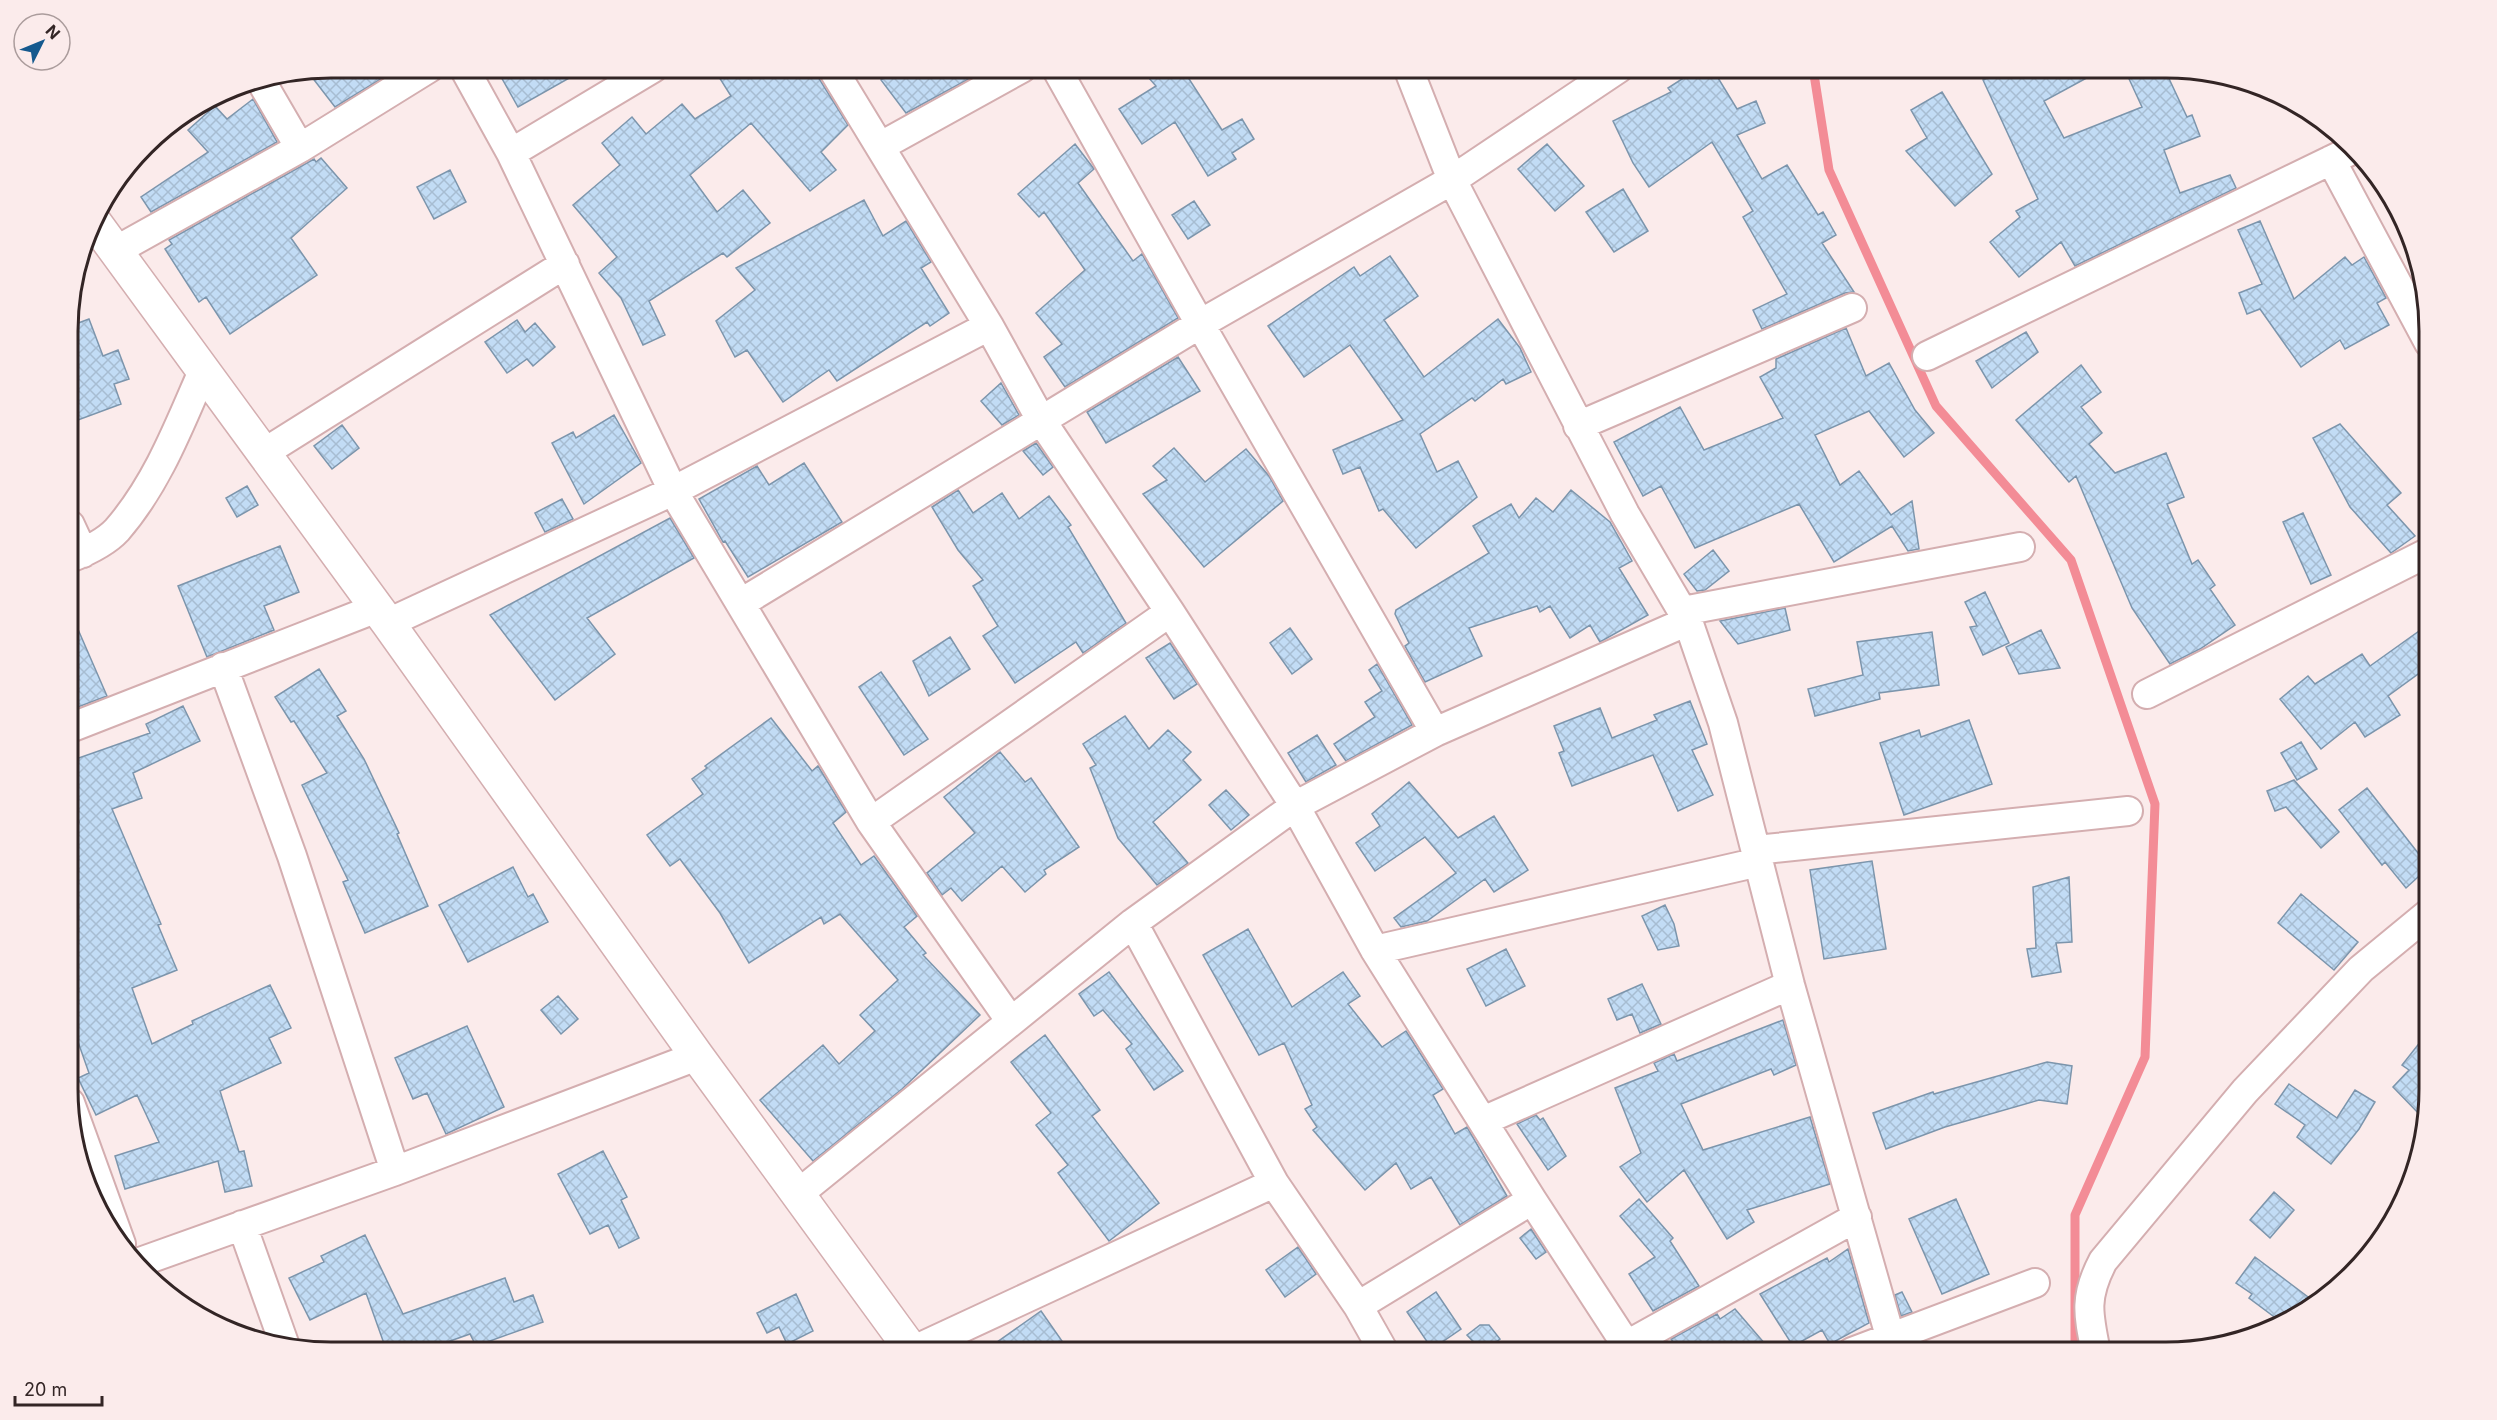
<svg xmlns="http://www.w3.org/2000/svg" width="2497" height="1420" viewBox="0 0 2497 1420" font-family="Inter,sans-serif">
<style>
.lines{fill:none;stroke-linecap:round;stroke-linejoin:round}
.stream{stroke:#f38c96;stroke-width:9}
.building{fill:url(#building-cross-hatch);stroke:#7c95ac;stroke-width:1.5}
.minor-casing{stroke:#d4aeb0;stroke-width:32}
.tertiary-casing{stroke:#d4aeb0;stroke-width:36}
.minor{stroke:#fff;stroke-width:28}
.tertiary{stroke:#fff;stroke-width:33}
.rim{fill:none;stroke:#332525;stroke-width:3}
</style>
<defs>
<pattern id="building-cross-hatch" width="8" height="8" patternUnits="userSpaceOnUse" patternTransform="scale(1.5)"><rect width="8" height="8" fill="#c2dcf5"/><path d="M0 0l8 8M0 8l8-8" fill="none" stroke="#a7bdd2"/></pattern>
</defs>
<rect width="100%" height="100%" fill="#fbebeb"/>
<g class="lines">
<path class="stream" d="M1813,68l16,102 107,236 135,154 84,244 -10,253 -70,158v137"/>
</g>
<path class="building" d="M331,68h68l-64,39 -27,-35z
M496,68h91l-69,39z
M734,68h82l2,9 30,48 -27,27 15,18 -26,21 -59,-68 -61,52 27,37 26,-22 27,33 -43,34 -4,-4 -74,48 16,34 -22,10 -22,-47 -22,-25 18,-16 -44,-52 47,-40 -18,-22 30,-26 14,17 36,-30 13,15 36,-23 -12,-19z
M898,68h91l-83,45 -25,-33z
M1140,68h42l40,62 20,-11 12,20 -22,14 4,6 -28,17 -33,-54 -33,22 -23,-35 37,-23z
M1699,68h13l25,41 19,-8 9,22 -28,12 25,44 25,-14 31,50 5,-3 13,23 -14,8 32,49 -9,1 -83,36 -9,-19 34,-16 -44,-77 10,-6 -41,-69 -63,45 -16,-24 -20,-42 58,-29 -3,-4z
M2010,68h95l-61,33 20,37 78,-31 -18,-39h40l23,49 5,-2 8,21 -36,14 16,43 50,-18 6,13 -161,78 -14,-24 -42,35 -29,-35 30,-25 -4,-6 22,-12 -55,-119z
M1942,92l50,82 -37,32 -49,-55 21,-13 -16,-28z
M253,99l24,43 -126,70 -10,-15 67,-45 -20,-22 27,-24 12,13z
M1075,144l19,25 -16,14 55,78 9,-7 36,64 -113,69 -21,-30 18,-13 -26,-31 49,-43 -41,-58 -5,5 -21,-23z
M1547,144l37,42 -29,25 -37,-42z
M321,158l26,30 -56,50 26,37 -87,59 -24,-37 -7,5 -34,-53 7,-5 -3,-4 145,-81 2,3z
M450,170l16,32 -32,17 -17,-32z
M1623,189l25,42 -34,21 -28,-40z
M864,200l19,36 23,-15 25,41 -10,6 28,45 -19,13 -3,-4 -90,59 -8,-11 -46,32 -36,-52 -12,7 -19,-36 39,-31 -19,-22z
M1194,201l16,24 -22,14 -16,-24z
M2260,221l34,78 51,-42 7,8 12,-8 22,41 -9,5 12,22 -44,24 -5,-9 -39,27 -41,-58 -13,5 -8,-21 23,-9 -24,-54z
M1390,256l28,40 -34,24 40,57 74,-58 22,29 11,24 -25,12 -3,-5 -28,22 -3,-3 -52,36 17,38 21,-11 19,36 -61,51 -33,-39 -4,2 -19,-44 -17,7 -10,-24 70,-30 -53,-75 -46,32 -36,-51 86,-59 6,9z
M89,319l14,37 15,-6 11,29 -15,5 7,20 -51,19v-97z
M517,320l8,12 10,-9 20,24 -22,19 -6,-7 -20,14 -22,-31z
M1846,328l20,48 23,-13 26,47 19,23 -30,24 -35,-46 -54,24 25,50 19,-14 32,44 21,-14 7,48 -11,2 -16,-25 -58,36 -35,-58 -104,44 -34,-62 -18,10 -29,-54 66,-35 24,43 79,-32 -23,-41 16,-9v-9z
M2026,332l12,20 -46,36 -16,-27z
M1178,357l22,34 -94,52 -19,-31z
M2081,365l20,27 -20,15 21,26 -13,11 26,29 51,-20 18,44 -17,7 25,60 6,-4 17,25 -5,4 25,36 -35,24 -30,15 -38,-56 -56,-132 -7,6 -53,-62z
M1001,383l18,32 -17,10 -21,-24z
M614,415l27,48 -57,41 -32,-61 21,-11 3,6z
M2340,424l61,69 -14,12 28,31 -24,17 -41,-46 -37,-69z
M342,425l17,23 -27,21 -18,-23z
M1036,443l17,24 -10,8 -20,-24z
M1174,448l31,34 41,-33 23,27 14,25 -79,66 -61,-73 24,-14 -14,-14z
M804,463l38,59 -94,55 -23,-36 -2,1 -24,-43 58,-33 12,19z
M247,486l11,19 -21,12 -11,-19z
M958,490l15,23 29,-20 17,26 30,-23 22,29 -3,2 58,96 -43,30 -7,-11 -61,41 -32,-47 15,-10 -25,-40 10,-6 -25,-30 -26,-43z
M1571,490l39,32 22,39 -13,7 29,47 -48,27 -10,-17 -20,13 -20,-32 -10,6 -3,-6 -68,22 13,28 -57,26 -20,-36 4,-3 -14,-29 1,-4 93,-57 -16,-27 38,-22 8,14 17,-20 17,14z
M562,499l11,20 -28,13 -10,-19z
M2303,513l28,62 -20,9 -28,-62z
M670,518l24,40 -107,60 28,36 -60,46 -65,-85z
M280,546l19,46 -35,14 10,24 -67,27 -29,-71z
M1713,550l16,21 -24,19 -8,1 -13,-17z
M1985,592l24,51 -26,12 -13,-28 7,-1 -12,-24z
M1785,608l5,22 -52,14 -18,-23z
M70,611l37,85 -37,14z
M2429,624v42l-41,30 12,19 -35,22 -10,-15 -34,27 -41,-50 28,-23 7,8 47,-30 8,12z
M1290,628l22,31 -20,15 -22,-31z
M2041,630l19,38 -41,6 -13,-27z
M1932,632l7,53 -60,8 1,6 -65,17 -7,-27 55,-14 -6,-33z
M950,637l20,32 -41,27 -16,-35z
M1170,643l27,41 -23,15 -28,-41z
M1377,664l35,61 -66,36 -12,-17 41,-27 -10,-15 17,-11 -13,-21z
M319,669l27,42 -9,5 27,43 35,74 -2,1 31,72 -63,27 -22,-51 5,-2 -46,-95 25,-12 -33,-52 -3,1 -16,-25z
M881,672l47,67 -24,16 -45,-68z
M1690,701l17,43 -15,6 21,45 -35,16 -25,-56 -81,31 -13,-33 5,-2 -10,-25 46,-18 12,30 45,-18 -3,-5z
M183,706l17,35 -67,32 9,25 -30,11 49,115 -3,1 19,45 -45,18 20,56 41,-20 -1,-3 78,-36 21,43 -22,10 12,25 -61,28 19,61 5,-1 8,35 -27,6 -7,-31 -93,28 -10,-33 44,-14 -22,-47 -41,20 -18,-37 11,-5 -19,-54v-193l9,-4 -9,-25v-36l80,-28 -4,-9z
M1125,716l24,33 19,-19 23,22 -8,8 18,20 -48,42 35,41 -31,22 -39,-47 -28,-70 6,-3 -13,-21z
M771,718l41,53 6,-5 28,46 -13,11 28,42 13,-9 43,60 -13,11 22,26 -3,2 57,60 -78,74 -89,72 -53,-61 63,-55 16,19 36,-33 -15,-16 38,-35 -58,-66 -16,10 -3,-7 -72,46 -29,-50 -40,-54 -10,7 -23,-31 56,-41 -11,-15 15,-11 -2,-2z
M1969,720l23,64 -88,31 -24,-72 39,-13 2,7z
M1317,735l19,30 -30,17 -18,-29z
M2301,742l16,27 -20,11 -16,-27z
M1000,752l25,30 6,-4 48,69 -35,23 2,4 -21,18 -23,-26 -40,35 -11,-13 -9,7 -15,-22 48,-40 -31,-36z
M2294,780l45,52 -18,16 -35,-41 -11,4 -8,-20z
M1409,782l49,56 36,-22 34,54 -34,22 -9,-13 -58,42 -26,6 -7,-9 62,-45 -31,-36 -50,34 -19,-28 24,-17 -8,-12z
M2367,788l62,79 -23,21 -21,-26 -3,3 -43,-55z
M1226,790l23,25 -18,15 -22,-25z
M1872,861l14,88 -62,10 -14,-89z
M513,867l15,30 5,-3 15,28 -80,40 -29,-57z
M2069,877l3,65 -16,1 5,29 -29,5 -5,-28 9,-1 -3,-61z
M2301,894l57,48 -24,28 -56,-47z
M1665,905l9,19 5,22 -21,4 -16,-34z
M1248,929l44,78 51,-35 17,24 -12,8 34,43 24,-16 37,58 -10,6 22,39 12,-7 40,69 -47,29 -29,-48 -20,12 -15,-26 -31,27 -52,-60 4,-3 -12,-18 7,-4 -28,-62 -25,12 -56,-100z
M1506,949l19,37 -39,20 -19,-37z
M1109,972l74,99 -29,19 -28,-41 6,-5 -29,-34 -9,6 -15,-22z
M1642,984l19,40 -21,9 -8,-19 -15,6 -9,-21z
M558,996l20,23 -17,15 -20,-24z
M1783,1020l13,45 -22,10 -3,-6 -90,35 22,46 107,-33 20,67 -83,26 7,12 -27,17 -43,-69 -37,32 -27,-35 21,-14 -26,-65 43,-17 -4,-8 20,-9 3,7z
M467,1026l37,81 -58,27 -19,-41 -14,6 -18,-41z
M2429,1031v75l-4,14 -32,-33 16,-17 -7,-5z
M1045,1035l55,75 -8,6 67,87 -50,38 -51,-68 10,-8 -32,-40 15,-12 -40,-51z
M2047,1062l25,4 -5,38 -28,-4 -94,27 -59,22 -13,-36 60,-21 1,2z
M2289,1084l48,34 18,-28 20,12 -16,27 -28,35 -34,-27 8,-12 -30,-21z
M1536,1115l4,5 3,-2 23,38 -18,14 -31,-46z
M603,1151l24,46 -6,3 18,38 -20,10 -11,-23 -18,9 -32,-60z
M2274,1192l20,18 -24,28 -20,-18z
M1639,1199l34,39 -3,3 29,45 -46,25 -24,-37 26,-17 -35,-41z
M1956,1199l33,75 -47,20 -33,-75z
M1531,1229l15,23 -10,7 -16,-21z
M365,1235l38,79 102,-36 9,24 19,-7 10,27 -67,24 -6,-12 -51,18h-32l-21,-59 -56,27 -21,-42 35,-16 -3,-6z
M1298,1247l18,27 -31,23 -19,-27z
M1848,1249l21,74 -39,21 -8,-14 -29,16 -33,-52 67,-36 2,4z
M2255,1257l61,46 -18,14 -17,5 -32,-24 3,-4 -16,-11z
M1436,1292l25,37 -29,20 -25,-37z
M1902,1292l10,20 -11,4 -6,-21z
M796,1294l17,37 -26,13 -8,-17 -12,6 -10,-20z
M1735,1309l37,43h-92l-9,-13 46,-25 3,5z
M1041,1311l21,30 -15,11h-64z
M1480,1325h9l11,14 -17,13 -16,-17z"/>
<g class="lines">
<g class="minor-casing">
<path id="minor" d="M464,68l47,85 162,338 198,331 139,198
M832,68l157,258 52,94 129,192 125,194 80,144 157,250 99,152
M1056,68l144,256 235,408
M1408,68l44,112 173,334 63,107 35,102 67,262 100,351
M261,81l39,67
M881,146l141,-78
M511,153l142,-85
M2331,160l98,183
M117,250l183,-102 129,-80
M1927,356l423,-205
M1578,426l274,-118
M262,454l303,-190
M70,525l13,28
M70,558c15,-6 36,-16 47,-28 40,-46 62,-104 86,-159
M741,603l459,-279 252,-144 167,-112
M1683,611l337,-64
M388,623l285,-132 316,-165
M223,667l69,189 103,315
M2147,694l282,-142
M70,728l307,-120
M871,822l299,-210
M1756,850l372,-39
M1133,923l141,260 84,123 26,46
M1375,950l384,-88
M70,1103l51,141
M1483,1121l307,-136
M798,1194l335,-271 162,-117 140,-74 253,-111
M242,1225l43,121
M140,1262l255,-91 302,-115
M1358,1306l174,-106
M1627,1345l230,-128
M912,1351l362,-168
M1852,1352l183,-69
M2096,1352c-8,-38 -12,-55 7,-91l142,-170 116,-122 68,-56"/>
</g>
<g class="tertiary-casing">
<path id="tertiary" d="M93,220l295,403 309,433 216,296"/>
</g>
<use href="#minor" class="minor"/>
<use href="#tertiary" class="tertiary"/>
</g>
<path d="M0 0H2497V1420H0ZM331 78H2166A253 253 0 0 1 2419 331V1089A253 253 0 0 1 2166 1342H331A253 253 0 0 1 78 1089V331A253 253 0 0 1 331 78Z" fill="#fbebeb" fill-rule="evenodd"/>
<path class="rim" d="M331 78H2166A253 253 0 0 1 2419 331V1089A253 253 0 0 1 2166 1342H331A253 253 0 0 1 78 1089V331A253 253 0 0 1 331 78Z"/>
<g transform="translate(42 42) rotate(47)"><circle r="28" fill="#fbebeb" stroke="#ab9c9c" stroke-width="1.5"/>
<path d="M0-4.5L10 22L0 15L-10 22Z" fill="#15598e"/>
<text y="-9" font-size="16" font-weight="bold" text-anchor="middle" fill="#332525">N</text>
</g>
<path d="M15 1396v9h87v-9" fill="none" stroke="#332525" stroke-width="3"/>
<text x="24" y="1396" font-size="18" fill="#332525" stroke="#fbebeb" stroke-width="4.5" paint-order="stroke">20 m</text>
</svg>
